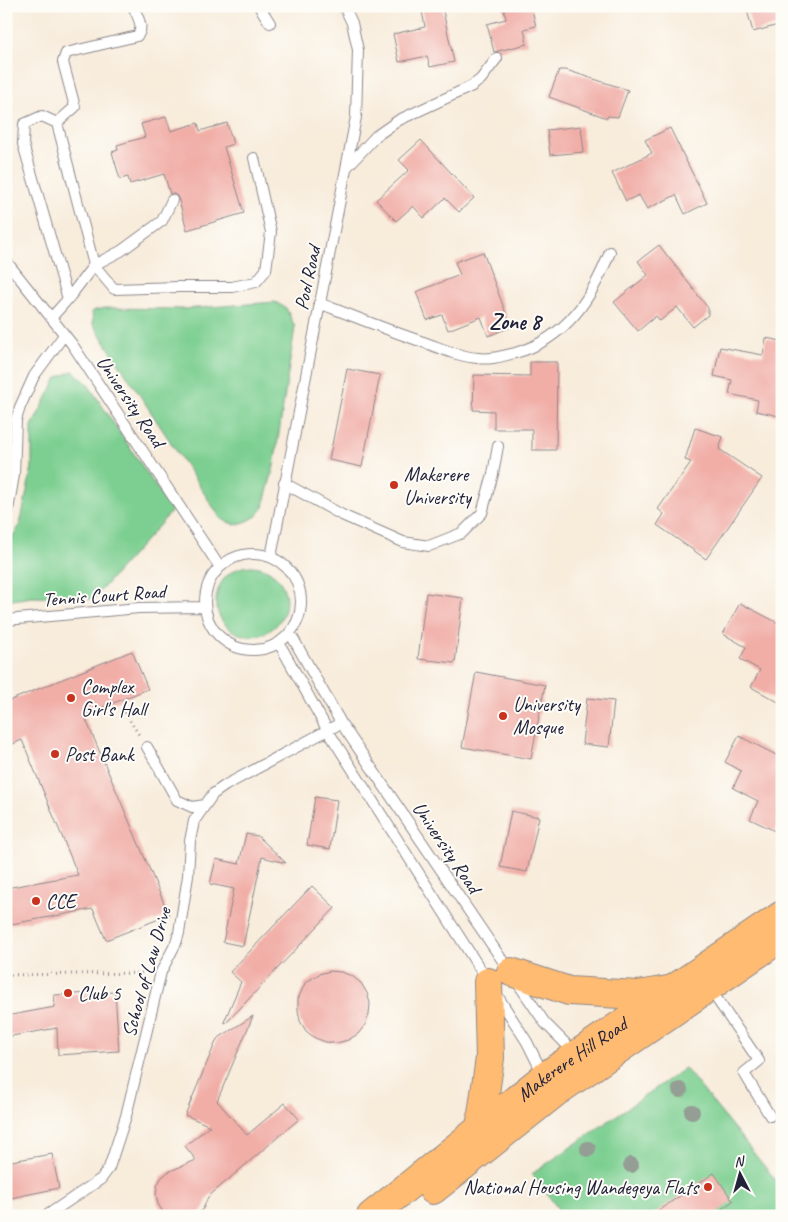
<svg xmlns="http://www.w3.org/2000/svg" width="788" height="1222" viewBox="0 0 788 1222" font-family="Caveat,sans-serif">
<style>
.green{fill:#7dcf91;stroke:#507866}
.building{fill:#f1aea7}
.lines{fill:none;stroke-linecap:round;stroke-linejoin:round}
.service-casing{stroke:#8d878b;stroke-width:12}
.primary-casing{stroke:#8d878b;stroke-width:30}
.path{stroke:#8d878b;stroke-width:3;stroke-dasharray:1 4;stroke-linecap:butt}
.service{stroke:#fff;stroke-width:10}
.primary{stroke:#ffbb71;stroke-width:28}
.tree{fill:#949e94}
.poi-dot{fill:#c8321e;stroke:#fdfcf7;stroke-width:2}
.labels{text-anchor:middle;stroke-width:4;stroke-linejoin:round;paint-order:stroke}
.street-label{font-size:20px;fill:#22223b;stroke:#fdfcf7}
.poi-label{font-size:20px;fill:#22223b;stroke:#fdfcf7;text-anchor:start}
.quarter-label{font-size:22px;font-weight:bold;fill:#22223b;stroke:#fdfcf7}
</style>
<rect width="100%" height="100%" fill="#fdfcf7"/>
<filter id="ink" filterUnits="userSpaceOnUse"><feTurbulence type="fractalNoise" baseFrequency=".02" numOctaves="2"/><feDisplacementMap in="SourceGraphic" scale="10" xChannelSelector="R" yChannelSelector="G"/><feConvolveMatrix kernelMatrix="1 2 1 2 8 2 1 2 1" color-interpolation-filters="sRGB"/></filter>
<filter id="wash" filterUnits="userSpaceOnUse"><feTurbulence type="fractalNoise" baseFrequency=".0096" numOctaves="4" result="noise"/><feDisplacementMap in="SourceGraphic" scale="20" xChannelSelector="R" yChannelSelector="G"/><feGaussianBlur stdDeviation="1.12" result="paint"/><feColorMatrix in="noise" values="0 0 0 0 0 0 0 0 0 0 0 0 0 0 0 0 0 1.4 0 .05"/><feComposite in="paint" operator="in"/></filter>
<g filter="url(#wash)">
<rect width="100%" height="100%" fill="#f8ecdb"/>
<path class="green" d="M275,302l11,6 9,19 -21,139 -11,41 -5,8 -10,6 -13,4 -14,-6 -128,-195 -1,-13 13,-3 79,1z
M73,371l14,12 85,128 -79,88 -61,-2 -26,4v-55l14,-21 12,-58v-41l25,-48z
M216 601a35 35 0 1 1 70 0a35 35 0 1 1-70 0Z
M685,1068l97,120v28h-231l8,-6 -27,-36z"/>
<g id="blocks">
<path class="building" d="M421,6h21l12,56 -24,5 -3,-11 -28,6 -6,-28 32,-7z
M503,6h28l5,20 -12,3 3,15 -33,8 -7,-28 19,-5z
M759,6h23v18l-29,8 -6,-22z
M559,70h7l62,20 -10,27 -10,-1 -1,2 -58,-21z
M166,117l5,14 27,-8 2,8 27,-8 6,21 -9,3 20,66 -57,17 -9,-33 -4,-3h-4l-6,-20 -34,10 -2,-7 -8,2 -8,-27 6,-2 -1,-5 28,-8 -4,-13z
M581,126l3,26 -34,3 -3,-25z
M670,128l37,75 -22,11 -9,-19 -29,14 -8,-14 -13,6 -14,-28 40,-20 -7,-13z
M421,140l53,58 -15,14 -14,-14 -21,20 -11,-12 -17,15 -20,-21 33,-30 -10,-10z
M659,245l49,63v7l-15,12 -16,-20 -17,14 -4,-5 -18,15 -24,-29 34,-27 -10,-14z
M483,252l28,75 -23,9 -7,-19 -33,13 -6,-15 -15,5 -11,-28 44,-17 -5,-13z
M766,338l16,3v63l-3,12 -23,-5 2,-11 -29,-6 3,-14 -18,-4 6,-29 43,8z
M530,362h27l-1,88h-24v-21h-38v-18l-21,-1 1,-35 56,1z
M347,369l33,6 -18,92 -33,-7z
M695,428l28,9 -4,12 43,29 -56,81 -49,-34 7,-11 -6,-5 33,-47 -6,-2z
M426,593l37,5 -8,65 -37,-4z
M740,603l42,22v79l-31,-17 9,-17 -20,-11 6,-12 -23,-13z
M132,651l16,38 -64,26 85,200 -63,25 -13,-31 -87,16v-37l72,-13 -56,-135 -16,7v-45z
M476,672l69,13 -14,74 -69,-12z
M587,698l27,3 -5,46 -27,-3z
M739,736l43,22v60l-7,13 -25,-12 8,-18 -25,-13 8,-17 -16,-9z
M315,797l22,3 -7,49 -23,-4z
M511,811l28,6 -12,55 -27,-5z
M246,834l12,2 28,27 -24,-6 -19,89 -20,-4 11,-53 -24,-5 6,-25 23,5z
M312,886l23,22 -109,115 -2,-1 17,-40 -11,-10z
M330,971l11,1 11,4 9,7 6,10 3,10 -1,12 -4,10 -7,9 -10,6 -11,3 -11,-1 -11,-4 -9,-7 -6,-10 -2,-11v-11l7,-16 14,-9z
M115,992l4,59 -61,4 -1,-27 -51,9v-21l49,-9 -1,-12z
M253,1016l-36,85 30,34 38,-32 14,16 -91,78 -5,12 -7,7h-28l-5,-4 -5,-8 -2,-9 1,-9 4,-8 7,-6 28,-12 -11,-14 25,-20 -25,-11 32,-76z
M52,1154l7,34 -53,11v-37z
M714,1173l19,28 -21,15h-62z"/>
</g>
</g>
<g filter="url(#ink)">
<use href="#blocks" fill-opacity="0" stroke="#8d878b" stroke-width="1"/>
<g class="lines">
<g class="service-casing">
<path id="service" d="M259,6l11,17
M57,123l18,-16 -12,-45 3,-9 71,-17c8,-9 0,-20 -4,-30
M347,167l29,-31 23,-16 73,-34 9,-7 16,-21
M6,261l66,83 147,222
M68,299l26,-34 27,-14 41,-30 10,-21
M319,303c36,14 71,28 107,40 17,6 34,14 52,15 12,2 25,-2 37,-5 51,-14 77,-55 95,-101
M51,318l17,-19 -45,-155 1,-20 18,-8 15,7 37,142 20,24 65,-2h53l24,-5 10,-12 5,-38 -17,-74
M284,483l58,32 61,27 26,4 33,-13 20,-20 11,-39 5,-28
M6,522l8,-47 2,-55 4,-13 14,-31 30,-41
M205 602a48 48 0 1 1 96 0a48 48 0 1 1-96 0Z
M271,557l85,-440 2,-67 -6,-27 -8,-17
M6,620l133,-12 65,-1
M290,633l51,90 204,300 30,30
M279,643l49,88 159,249
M147,747l30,53 15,7 13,-2
M710,989l49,72 -15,12 26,43
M495,992l32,50 16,32
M46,1216l55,-37 8,-11 17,-52 35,-144 15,-29 3,-10 9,-57 2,-35 4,-20 19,-27 13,-9 115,-62"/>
</g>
<g class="primary-casing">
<g id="primary">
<path d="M511,972l58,19 69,4 30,-5"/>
<path d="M480,1128l10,-70 -2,-76"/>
<path d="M433,1190l122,-97 217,-149"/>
<path id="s1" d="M371,1216l174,-140 237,-161"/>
</g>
</g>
<path class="path" d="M122,708l17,27
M6,975l140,-2"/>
<use href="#service" class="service"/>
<use href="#primary" class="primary"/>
</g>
<g class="tree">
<circle cx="680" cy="1090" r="8"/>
<circle cx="692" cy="1112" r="8"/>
<circle cx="588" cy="1149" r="8"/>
<circle cx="631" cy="1165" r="8"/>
</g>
</g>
<g class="poi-dot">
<circle cx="394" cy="485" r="5"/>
<circle cx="71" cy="698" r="5"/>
<circle cx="503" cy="716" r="5"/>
<circle cx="55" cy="754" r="5"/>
<circle cx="36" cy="901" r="5"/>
<circle cx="68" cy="993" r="5"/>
<circle cx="708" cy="1187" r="5"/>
</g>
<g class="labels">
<g class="street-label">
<text transform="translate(307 278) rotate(-78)" y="7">Pool Road</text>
<text transform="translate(131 401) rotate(56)" y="7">University Road</text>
<text transform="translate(104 595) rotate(-4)" y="7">Tennis Court Road</text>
<text transform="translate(447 847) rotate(56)" y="7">University Road</text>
<text transform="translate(146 972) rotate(-74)" y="7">School of Law Drive</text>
<text dy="7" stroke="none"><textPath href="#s1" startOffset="255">Makerere Hill Road</textPath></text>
</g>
<g class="poi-label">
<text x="404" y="481">Makerere<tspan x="404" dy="23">University</tspan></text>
<text x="81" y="693">Complex<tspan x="81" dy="23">Girl's Hall</tspan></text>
<text x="513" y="711">University<tspan x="513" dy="23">Mosque</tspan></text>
<text x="65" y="761">Post Bank</text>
<text x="46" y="908">CCE</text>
<text x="78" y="1000">Club 5</text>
<text x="698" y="1194" text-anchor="end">National Housing Wandegeya Flats</text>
</g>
<g class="quarter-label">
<text x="515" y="329">Zone 8</text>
</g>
</g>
<rect width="788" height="1222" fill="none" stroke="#fdfcf7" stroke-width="25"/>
<g transform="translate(740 1174) rotate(354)" stroke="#fdfcf7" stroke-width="4" paint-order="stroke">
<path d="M0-4L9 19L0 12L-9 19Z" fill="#22223b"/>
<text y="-8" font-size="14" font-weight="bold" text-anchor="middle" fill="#22223b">N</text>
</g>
</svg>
